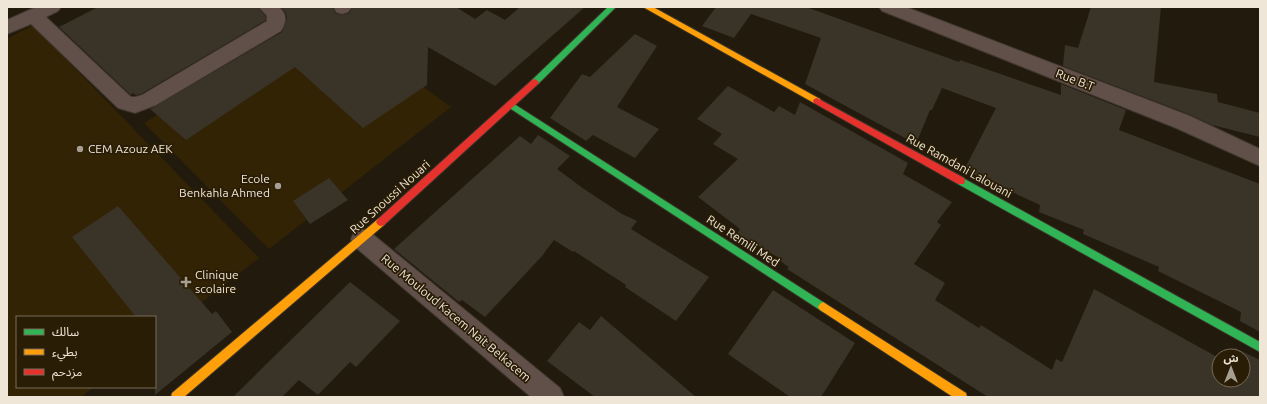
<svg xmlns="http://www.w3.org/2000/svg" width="1267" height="404" viewBox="0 0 1267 404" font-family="Ubuntu,'Noto Sans Arabic',sans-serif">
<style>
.built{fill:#322305}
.building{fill:#3a3328}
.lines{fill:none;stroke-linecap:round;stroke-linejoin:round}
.street-casing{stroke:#3d362b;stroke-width:2}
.fast-casing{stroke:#3d362b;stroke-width:2}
.slow-casing{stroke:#3d362b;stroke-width:2}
.jam-casing{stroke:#3d362b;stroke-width:2}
.street{fill:#614f49;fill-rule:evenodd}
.fast{fill:#30b455;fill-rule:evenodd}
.slow{fill:#ff9f0a;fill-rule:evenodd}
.jam{fill:#e5322d;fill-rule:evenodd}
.poi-dot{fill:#a79f91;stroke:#2a1d05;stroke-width:1.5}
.labels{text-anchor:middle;stroke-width:3.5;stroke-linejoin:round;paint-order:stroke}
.street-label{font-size:12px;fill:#efe6d8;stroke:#2a1d05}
.poi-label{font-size:12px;fill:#efe6d8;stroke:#2a1d05;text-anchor:start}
</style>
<rect width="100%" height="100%" fill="#221a0d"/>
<path class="built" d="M321,13l130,94 -182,142 -125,-126z
M33,25l226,233 -104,81v-22h-138v70h77l-13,10h-74v-358z"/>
<path class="building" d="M98,7h160l8,10v3l-125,74 -6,1 -2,-2 -2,2 -72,-68z
M281,7h52l2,6 7,2 7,-2 4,-6h103l19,12 12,-9 18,10 15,-13h65l-90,79 -67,-39 -1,38 -64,43 -68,-61 -109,73 -36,-31 132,-77 5,-14 -2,-6z
M716,7h90l153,55 1,-2 101,35v-11l65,26 -7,20 141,54v148l-20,-11 1,-9 -83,-41 1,-4 -76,-33 1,-4 -45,-18 1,-7 -76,-35 32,-62 -54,-20 -10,22h-2l-14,34 -111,-60 16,-46 -70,-24 -17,24 -32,-12z
M1091,7h70l-7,75 63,12 1,8 42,11v24l-48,-12 -21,-10 -128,-49 2,-21 13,3z
M635,34l22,12 -40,61 42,22 -24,29 -42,-23 -7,6 -36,-23 32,-44 8,3z
M728,86l46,26 5,-6 16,9 5,-13 108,61 -5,11 49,28 -15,20 4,3 -27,39 31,19 -10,17 44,28 2,-3 71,45 4,-11 6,3 32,-73 125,69v22h24v-24h-9l1,-8 25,12v37h-272l-201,-128 2,-2 -9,-6 1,-2 -44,-25 3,-5 -42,-32 40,-38 -25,-15 9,-10 -25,-15z
M538,135l32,21 -13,13 27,20 38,25 15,7 -6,8 78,48 -33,44 -51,-34 1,-2 -52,-34 -1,1 -19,-12 -12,16 -57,61 -23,-17 -3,2 -65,-53 126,-113 11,8z
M329,178l19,22 -38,24 -17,-23z
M118,206l94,108 4,-3 16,21 -77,63v-78h-19l-64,-80z
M350,282l50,39 -44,46 -6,-5 -32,33 -19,-15 -17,17h-49z
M773,290l82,53 -34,54h-31l-62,-43z
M601,316l95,81h-101l-48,-36 32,-39 11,8z"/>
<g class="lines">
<g class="street-casing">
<path id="street" d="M36,7h25l-3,4 -12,6 85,80h4l7,-2 125,-74v-5l-8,-9h20c9,8 7,15 2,24l-125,74 -21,8 -17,-5 -87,-84 -24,10v-14z
M334,7h18l-4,5 -6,2 -6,-2z
M879,7h27l284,109 70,33v17l-84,-38 -294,-117z
M362,229l8,3 190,156 4,9h-33l-177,-151 -3,-7 3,-7z"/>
</g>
<g class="fast-casing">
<path id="fast" d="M608,7h8l-78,77h-6l-1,-2 1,-2z
M511,102l315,202 2,3 -2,3 -3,2 -3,-2 -312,-203 -1,-2 1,-2z
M961,177l299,165v10l-302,-168 -1,-3 1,-3z"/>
</g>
<g class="slow-casing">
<path id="slow" d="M643,7h10l167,92 1,2 -1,2h-6z
M381,218l3,1 2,3 -2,3 -200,172h-13l1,-4 206,-174z
M823,302l143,91 1,4h-14l-133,-87 -2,-3 2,-3z"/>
</g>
<g class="jam-casing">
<path id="jam" d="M535,79l4,3 -1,2 -154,141 -3,1 -3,-1 -2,-3 2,-3 154,-139z
M817,98l147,80 1,3 -1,3h-6l-144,-81 -1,-2 1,-2z"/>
</g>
<use href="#street" class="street"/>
<use href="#fast" class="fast"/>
<use href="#slow" class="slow"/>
<use href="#jam" class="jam"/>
</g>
<g class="poi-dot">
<circle cx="80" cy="149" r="4"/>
<circle cx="278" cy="186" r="4"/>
<path d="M184 276h4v4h4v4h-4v4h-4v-4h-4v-4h4z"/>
</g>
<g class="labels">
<g class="street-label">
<text transform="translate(1075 80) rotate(21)" y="4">Rue B.T</text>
<text transform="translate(959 166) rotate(29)" y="4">Rue Ramdani Lalouani</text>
<text transform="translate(390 197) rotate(-42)" y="4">Rue Snoussi Nouari</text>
<text transform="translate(743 241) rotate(33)" y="4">Rue Remili Med</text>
<text transform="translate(456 318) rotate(40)" y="4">Rue Mouloud Kacem Nait Belkacem</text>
</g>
<g class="poi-label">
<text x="88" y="153">CEM Azouz AEK</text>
<text x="270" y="183" text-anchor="end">Ecole<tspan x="270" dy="14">Benkahla Ahmed</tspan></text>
<text x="195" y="279">Clinique<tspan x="195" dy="14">scolaire</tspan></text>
</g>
</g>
<rect width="1267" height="404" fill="none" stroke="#efe6d8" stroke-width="16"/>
<rect x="16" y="316" width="140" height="72" fill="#2a1d05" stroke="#796d59"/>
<rect x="24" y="329" width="20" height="6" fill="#30b455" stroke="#796d59"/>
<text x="52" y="336" font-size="12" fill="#efe6d8">سالك</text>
<rect x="24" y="349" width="20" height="6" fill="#ff9f0a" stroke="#796d59"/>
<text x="52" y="356" font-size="12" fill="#efe6d8">بطيء</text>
<rect x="24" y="369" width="20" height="6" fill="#e5322d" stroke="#796d59"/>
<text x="52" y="376" font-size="12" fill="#efe6d8">مزدحم</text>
<g transform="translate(1231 368)"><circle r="19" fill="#2a1d05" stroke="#796d59"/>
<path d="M0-3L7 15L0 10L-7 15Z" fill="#a79f91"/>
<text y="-6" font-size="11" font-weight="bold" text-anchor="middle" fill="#efe6d8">ش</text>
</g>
</svg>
